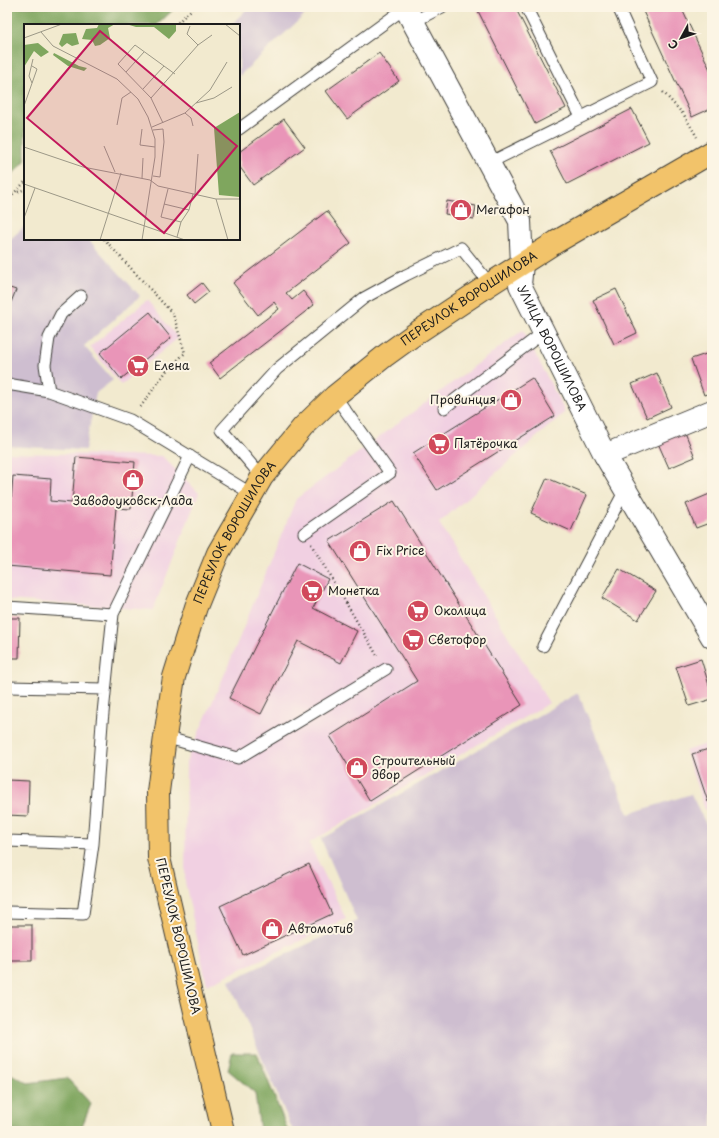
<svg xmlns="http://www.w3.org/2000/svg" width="719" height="1138" viewBox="0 0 719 1138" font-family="'Playpen Sans',sans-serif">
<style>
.built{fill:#f1d0e2}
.industrial{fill:#cebed0}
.forest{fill:#7fa65e;stroke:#4e613d}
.building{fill:#e995b8}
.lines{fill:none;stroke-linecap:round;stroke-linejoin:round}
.lane-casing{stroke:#3c3b37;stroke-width:13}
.street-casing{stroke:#3c3b37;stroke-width:24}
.primary-casing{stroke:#3c3b37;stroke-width:24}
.path{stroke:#3c3b37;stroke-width:2.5;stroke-dasharray:1 3;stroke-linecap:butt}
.lane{stroke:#fff;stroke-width:11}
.street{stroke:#fff;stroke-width:22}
.primary{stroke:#f2c36a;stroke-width:22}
.labels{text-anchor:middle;stroke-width:4;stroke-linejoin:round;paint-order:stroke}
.poi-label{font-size:12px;fill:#1c1c1c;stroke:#fcf5e5;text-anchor:start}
.street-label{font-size:12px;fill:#1c1c1c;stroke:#fcf5e5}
.inset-road{fill:none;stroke:#9c9887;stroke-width:1}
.view{fill:#c2185b;fill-opacity:0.15;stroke:#c2185b;stroke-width:2}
.inset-edge{fill:none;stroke:#1c1c1c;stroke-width:2}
</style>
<rect width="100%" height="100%" fill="#fcf5e5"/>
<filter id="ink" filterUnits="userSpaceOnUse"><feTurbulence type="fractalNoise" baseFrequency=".025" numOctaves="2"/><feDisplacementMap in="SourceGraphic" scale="8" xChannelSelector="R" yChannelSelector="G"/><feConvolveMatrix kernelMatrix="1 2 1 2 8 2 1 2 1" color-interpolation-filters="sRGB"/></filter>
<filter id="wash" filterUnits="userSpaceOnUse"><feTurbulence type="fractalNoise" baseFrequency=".012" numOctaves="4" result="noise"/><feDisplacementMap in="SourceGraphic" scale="16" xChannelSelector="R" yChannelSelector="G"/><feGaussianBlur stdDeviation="0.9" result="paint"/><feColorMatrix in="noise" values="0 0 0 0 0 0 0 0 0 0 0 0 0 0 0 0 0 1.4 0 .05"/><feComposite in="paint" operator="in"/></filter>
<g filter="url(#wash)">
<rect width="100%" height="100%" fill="#f2eacf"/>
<path class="built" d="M147,300l31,38 -57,47 -31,-38z
M523,330l42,82 -126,111 110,180 -240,140 37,76 -139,66 -22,-103 1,-120 39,-89 71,-174z
M7,453l155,3 37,37 -46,117 -146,-10z
M712,742v65l-7,3 -20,-59z"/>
<path class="industrial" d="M249,7h64l-74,69v-51h-8z
M25,226v13h63l52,57 -56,50 29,34 -17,13 -11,57 -78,-4v-204z
M578,693l51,121 62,-20 15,30 6,-3v309l-3,1h-416l-64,-150 128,-60 -36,-82z"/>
<path class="forest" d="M7,7h169l-19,18h-132v136l-18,19z
M232,1053h25l31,78h-28l-5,-38 -27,-23z
M7,1072l21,11 39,-5 24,26 -11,27h-73z"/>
<g id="blocks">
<path class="building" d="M476,7h39l51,101 -31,16z
M641,7h40l31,67v34l-20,9z
M379,53l20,28 -52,38 -21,-28z
M632,109l17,33 -82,42 -17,-33z
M284,119l21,28 -52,38 -14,-19v-14z
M447,201l29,5 -2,13 -29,-5z
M327,211l24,32 -65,50 6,7 11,-9 11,14 -94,73 -11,-15 70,-54 -5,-7 -16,13 -25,-32z
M202,283l7,9 -15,12 -7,-9z
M7,287l9,3 -9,22z
M616,289l21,44 -23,11 -21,-44z
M150,312l21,26 -50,41 -21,-26z
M712,352v40l-8,3 -13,-36z
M657,373l14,34 -24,11 -15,-34z
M532,378l23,38 -118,74 -24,-37z
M684,430l11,27 -26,11 -12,-27z
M76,457l59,5 -4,47 -15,-1 -6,67 -103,-9v-14l6,-76 38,3 -1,22 22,2z
M547,478l40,17 -16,36 -40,-18z
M712,493v29l-16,6 -10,-24z
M394,501l128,204 -152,96 -40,-65 87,-55 -88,-140z
M297,563l31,16 -15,29 44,23 -16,32 -43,-22 -37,73 -32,-16z
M619,569l37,22 -18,29 -36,-22z
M7,618h13l-1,40h-12z
M701,659l11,36v4l-23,7 -13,-39z
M712,748v53l-4,1 -16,-48z
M7,780l22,1 -1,35 -21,-1z
M309,864l23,50 -89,41 -23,-49z
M7,925h25v36h-25z"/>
</g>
</g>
<g filter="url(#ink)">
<use href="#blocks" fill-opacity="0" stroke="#3c3b37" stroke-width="1"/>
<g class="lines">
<g class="lane-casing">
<path id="lane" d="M526,7l55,110
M413,22l29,-15
M239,129l166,-121
M489,163l163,-81 -34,-75
M7,384l42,7 81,29 122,74
M49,391l-4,-26 4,-27 12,-24 20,-18
M444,408l100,-76
M262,477l-40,-47 55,-61 87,-71 42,-23 55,-27 29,36
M304,533l86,-60 -55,-77
M7,607l106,7
M543,646l82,-156
M7,687l98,2
M165,737l73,21 148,-89
M7,841l86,3
M7,912l76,2 10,-70 9,-121 11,-109 77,-158"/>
</g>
<g class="street-casing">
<g id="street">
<path id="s1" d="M405,7l115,214 2,43 -2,21 85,170 107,182"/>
<path d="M605,455l107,-44"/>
</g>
</g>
<g class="primary-casing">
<g id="primary">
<path id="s2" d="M223,1131l-64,-273 -1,-66 7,-55 9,-60 22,-70 22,-54 44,-76 41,-50 32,-31 51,-41 29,-21 75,-50 66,-42 156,-90"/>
</g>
</g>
<path class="path" d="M175,25l19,-18
M663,92l21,23 13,22
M18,192l7,-3
M7,200l18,-18
M104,239l69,75 12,39 -17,16 -29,40
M311,544l67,113"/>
<use href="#lane" class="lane"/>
<use href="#street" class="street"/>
<use href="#primary" class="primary"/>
</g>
</g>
<defs>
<g id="shop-disc" transform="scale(1.15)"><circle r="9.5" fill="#d1495b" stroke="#fcf5e5"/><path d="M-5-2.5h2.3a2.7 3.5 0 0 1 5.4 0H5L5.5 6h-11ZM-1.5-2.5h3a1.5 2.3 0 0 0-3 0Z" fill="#fff"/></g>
<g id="supermarket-disc" transform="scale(1.15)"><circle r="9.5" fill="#d1495b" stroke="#fcf5e5"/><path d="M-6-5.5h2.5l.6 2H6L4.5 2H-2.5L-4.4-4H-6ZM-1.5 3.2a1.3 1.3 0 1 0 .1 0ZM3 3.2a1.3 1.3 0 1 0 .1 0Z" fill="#fff"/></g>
</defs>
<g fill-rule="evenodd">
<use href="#shop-disc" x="461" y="210"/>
<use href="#supermarket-disc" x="138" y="366"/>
<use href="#shop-disc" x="511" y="400"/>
<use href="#supermarket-disc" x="439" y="444"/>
<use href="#shop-disc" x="133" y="480"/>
<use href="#shop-disc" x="360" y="551"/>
<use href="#supermarket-disc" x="312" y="591"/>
<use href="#supermarket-disc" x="418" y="611"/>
<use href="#supermarket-disc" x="413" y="640"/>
<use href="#shop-disc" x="357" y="768"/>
<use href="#shop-disc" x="272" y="929"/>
</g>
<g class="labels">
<g class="poi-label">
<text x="476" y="214">Мегафон</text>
<text x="154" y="370">Елена</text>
<text x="496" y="404" text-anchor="end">Провинция</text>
<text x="454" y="448">Пятёрочка</text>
<text x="133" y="505" text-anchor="middle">Заводоуковск-Лада</text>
<text x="376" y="555">Fix Price</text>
<text x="328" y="595">Монетка</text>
<text x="434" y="615">Околица</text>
<text x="428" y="644">Светофор</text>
<text x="372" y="765">Строительный<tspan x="372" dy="14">двор</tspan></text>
<text x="288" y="933">Автомотив</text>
</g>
<g class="street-label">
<text dy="4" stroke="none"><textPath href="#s2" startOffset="957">ПЕРЕУЛОК ВОРОШИЛОВА</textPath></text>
<text dy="4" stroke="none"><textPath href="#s1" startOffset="378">УЛИЦА ВОРОШИЛОВА</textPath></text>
<text dy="4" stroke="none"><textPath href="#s2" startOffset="620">ПЕРЕУЛОК ВОРОШИЛОВА</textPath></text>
<text transform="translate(178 936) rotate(77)" y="4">ПЕРЕУЛОК ВОРОШИЛОВА</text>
</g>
</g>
<g transform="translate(24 24)">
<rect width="216" height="216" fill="#f2eacf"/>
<path d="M75,0h16l-7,4 2,10 -10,7 -5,1 -3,-6 -10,-1 4,-10 11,-1zM102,0h50v7l-7,8 -15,-12h-18zM52,9l3,11 -7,2 -5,-3 -5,4 -3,-3 4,-10zM14,19l11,9 -8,5 -7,-6 -10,16v-22zM30,29l25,13 8,2 -3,3 -16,-5 -15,-11zM216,88v85l-21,-2 -5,-67z" fill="#7fa65e"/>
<path class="inset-road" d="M201,0l15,12M166,2l-3,8 11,11M17,8l12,14 64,33 21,20 10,18 7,22v18l-13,83M0,14l38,-14M102,48l18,-20M8,59l-3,-7 4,-17M119,65l21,-23M127,74l47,-53 14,-10M172,79l18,-5 18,-11M0,82l13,-37 -5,-3M161,89l6,5 2,8M139,99l-12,-25 -33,-34 17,-19 40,29M93,101l5,-27 9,-6M128,103l33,-14 25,-23 17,-28M118,105l-2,16 15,2M129,106l10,-1 1,13 -4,35 -7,-1M80,122l11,26M0,123l59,20 67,13 8,6 58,13h24M118,154l1,-20M0,160l161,56M144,165l-7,28 20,5 -4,15M171,170l3,-40M192,175l12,41M140,180l25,6 -8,12M165,186l4,-16M0,194l11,-30M76,216l21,-67"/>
<path class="view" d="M76,7l137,115 -73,87 -137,-115z"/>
<rect width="216" height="216" class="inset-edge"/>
</g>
<rect width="719" height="1138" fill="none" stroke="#fcf5e5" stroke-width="24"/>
<g transform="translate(681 38) rotate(230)" stroke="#fcf5e5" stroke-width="3" paint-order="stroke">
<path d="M0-3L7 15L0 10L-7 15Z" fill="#1c1c1c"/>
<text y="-6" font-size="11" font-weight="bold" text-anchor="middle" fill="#1c1c1c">С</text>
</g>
</svg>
